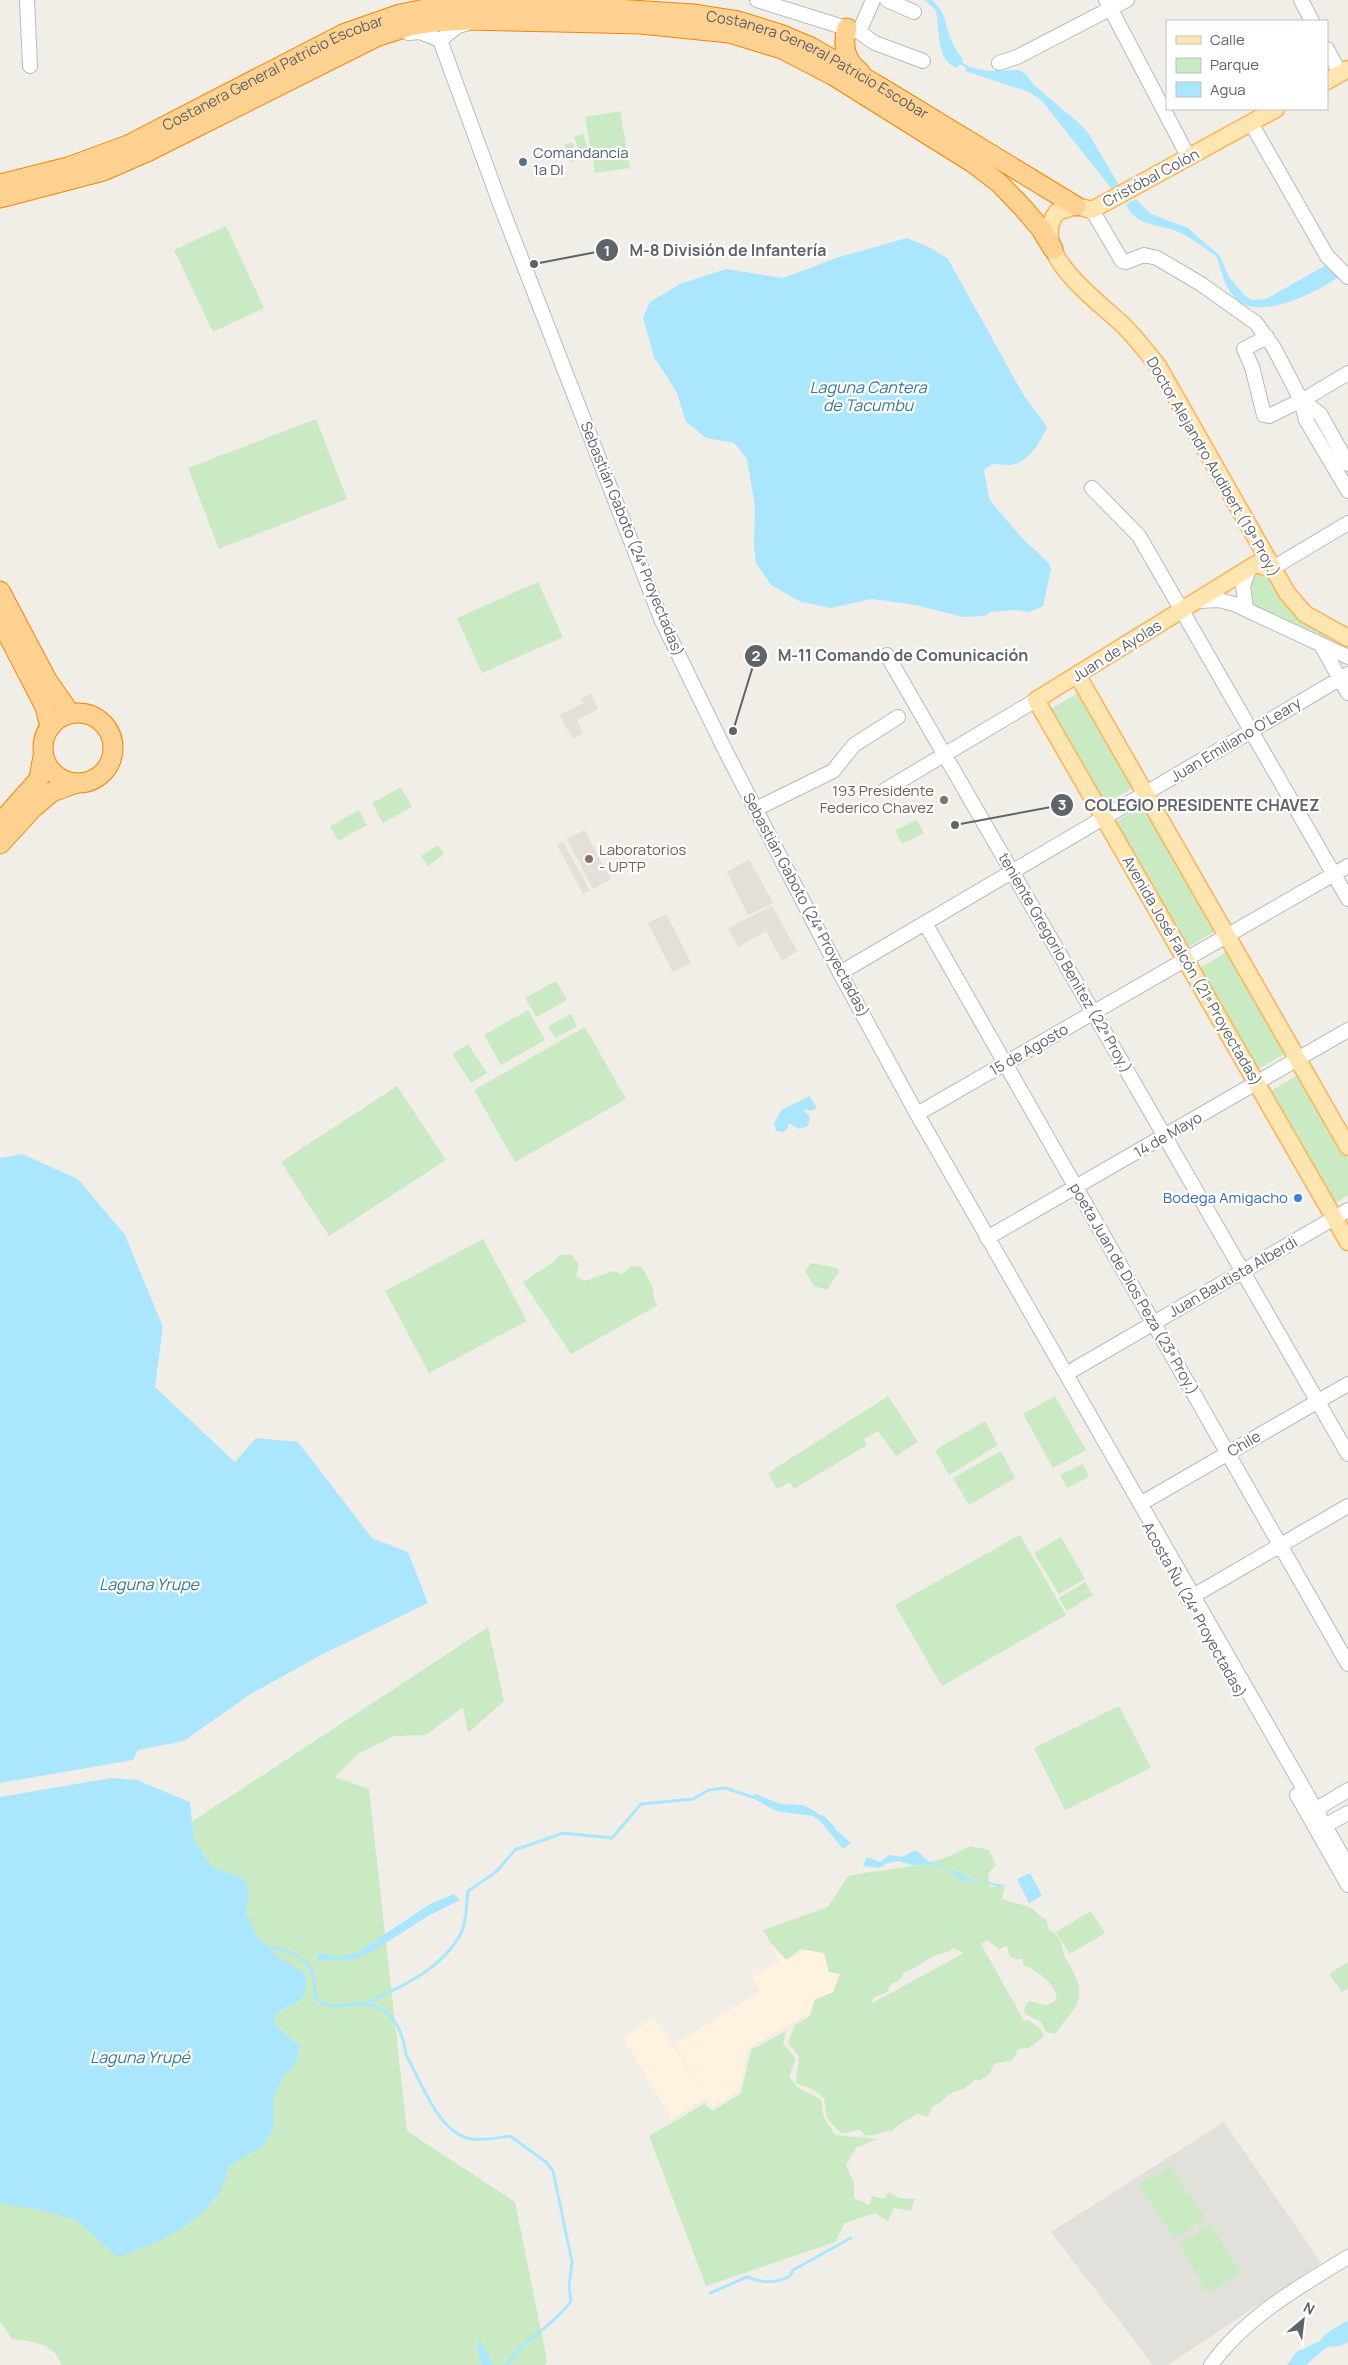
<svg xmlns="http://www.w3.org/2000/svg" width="1348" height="2365" viewBox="0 0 1348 2365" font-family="Manrope,sans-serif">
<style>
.commercial{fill:#fff2df}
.industrial{fill:#e2e0db}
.education{fill:#e4dfd8}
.green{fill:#c9eac2;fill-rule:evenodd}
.water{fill:#aae7ff}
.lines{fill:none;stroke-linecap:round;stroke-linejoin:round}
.stream{stroke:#aae7ff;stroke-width:3}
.minor-casing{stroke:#b7bbbe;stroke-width:16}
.major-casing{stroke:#fcb356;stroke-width:19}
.highway-casing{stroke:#f98400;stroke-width:21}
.minor{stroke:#fff;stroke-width:14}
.major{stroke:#ffe5af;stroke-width:16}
.highway{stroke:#ffd291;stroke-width:19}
.service-dot{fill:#5c6f8a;stroke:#fff;stroke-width:2}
.education-dot{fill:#8d6e63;stroke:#fff;stroke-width:2}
.shop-dot{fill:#3f7fe0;stroke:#fff;stroke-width:2}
.labels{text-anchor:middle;stroke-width:4.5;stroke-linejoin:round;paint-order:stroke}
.street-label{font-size:15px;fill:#5e6468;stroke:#fff}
.service-label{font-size:15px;fill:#4e5e75;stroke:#fff;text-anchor:start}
.education-label{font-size:15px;fill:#785e54;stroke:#fff;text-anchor:end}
.shop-label{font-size:15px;fill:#366cbe;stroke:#fff;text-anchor:end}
.water-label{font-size:16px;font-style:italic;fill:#35799e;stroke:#fff}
.leader{fill:none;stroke:#5e6468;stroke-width:2}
.callout-dot{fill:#5e6468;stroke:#fff;stroke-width:2}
.mark-label{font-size:15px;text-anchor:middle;font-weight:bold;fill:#fff}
.callout-label{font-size:16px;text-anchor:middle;font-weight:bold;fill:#5e6468;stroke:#fff;stroke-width:4.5;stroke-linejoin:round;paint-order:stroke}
</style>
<rect width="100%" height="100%" fill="#f1eee7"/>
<path class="commercial" d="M821,1940l29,49 -102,59 -10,43 -26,16 -5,-9 -36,20 -48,-81 31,-20 47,72 -26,-45 85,-53 -7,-14 26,-15 -6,-13 5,-3 9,14z"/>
<path class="industrial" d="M1224,2122l97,141 -153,102h-15l-102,-133z"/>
<path class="education" d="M591,693l7,16 -21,11 6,14 -10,4 -14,-23 25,-12 -3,-4z
M584,830l27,49 -18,10 -26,-50z
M563,842l27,49 -7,3 -26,-49z
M749,859l24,44 -25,12 -21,-43z
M772,906l25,45 -15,10 -16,-30 -28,16 -10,-19z
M666,914l25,49 -18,9 -25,-49z"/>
<path class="green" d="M620,111l10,57 -35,5 -10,-56z
M583,133l7,21 -9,3 -7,-20z
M572,142l7,17 -9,3 -6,-17z
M226,226l38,82 -51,24 -39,-82z
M316,419l31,80 -128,50 -31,-81z
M1263,568l27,44 58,29v9l-53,-26 -47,-18c0,-20 -4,-28 15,-38z
M538,582l25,55 -81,36 -25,-55z
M1078,693l55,95 -30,16 -54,-94z
M401,787l11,20 -29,16 -11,-20z
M1143,804l73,127 -28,16 -73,-125z
M359,810l8,15 -29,16 -8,-15z
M917,820l7,13 -22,11 -7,-14z
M438,845l6,9 -16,12 -7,-10z
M1228,951l58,102 -28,16 -59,-100z
M556,981l11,19 -31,17 -11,-19z
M528,1010l17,30 -44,25 -17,-30z
M571,1014l6,12 -22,12 -7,-12z
M585,1027l41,72 -111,63 -41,-72z
M468,1044l19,29 -16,10 -19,-29z
M1298,1075l50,85v35l-12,8 -65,-112z
M397,1086l49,74 -117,76 -48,-74z
M483,1239l44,82 -98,52 -44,-82z
M571,1254l8,11 -3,11 9,5 28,-10 9,3 9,-8 11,1 11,21 1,11 4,6 -87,49 -48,-72 32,-21 4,-6z
M811,1263l26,5 2,4 -12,18 -13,-4 -9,-15z
M888,1396l30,46 -22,14 -18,-25 -14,8 3,6 -73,44 -4,-7 -13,7 -9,-16z
M1055,1396l31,54 -33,18 -30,-54z
M985,1421l13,24 -49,30 -14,-25z
M1001,1451l14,27 -46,27 -16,-27z
M1083,1464l6,13 -22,11 -7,-13z
M1020,1535l46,80 -124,71 -47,-81z
M1061,1537l24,42 -26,15 -25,-41z
M1085,1582l8,13 -26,16 -8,-13z
M488,1627l16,74 -36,32 -5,-26 -37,28 -32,1 -35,17 -24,24 34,12 38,342 108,71 32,159 -2,4h-483c-9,-23 -29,-23 -50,-26l-12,-18v-373z
M1119,1706l32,62 -86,42 -31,-62z
M970,1846l19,4 7,15 -8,9 2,13 15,-1 -3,12c9,6 22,5 31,11 5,4 6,8 13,10l3,11c15,7 11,18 17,29 24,39 13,43 -11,75l-9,-2 -5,-10 -16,-8 -1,-6 5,-7 16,4 9,-3 3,-6c-6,-16 -18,-23 -33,-31l-2,-6h-8l-5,-4 -2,-9 -8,3 -12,-9 -6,4 43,77 4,-1 13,9 3,7 -15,12 -10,1 -7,11 -18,4 -4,9 -9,7h-7c-8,10 -14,9 -24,14 -7,4 -9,10 -17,12l-6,11 -10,-4c-9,8 -18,10 -25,18 -9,-1 -21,8 -28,3 -3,-2 -4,-4 -6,-5l-6,3 -11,1 -14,-15 -3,-20 -10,-8 -18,-7 3,-27 -11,-13 7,-18 15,-9 4,-16 19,-8 7,-18 -11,-2 -5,-19 -23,-4 -15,11 -16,-18 -7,-12 65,-23 20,-31c44,-9 82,-7 122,-30zM953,1948l11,5 -93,51 2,-6 14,-6 4,-8 9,-4 4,-8c11,-3 18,-10 28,-15 10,-5 11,-1 21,-9z
M1091,1911l14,22 -35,21 -14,-22z
M1348,1962v26l-6,4 -13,-18z
M786,2031l-3,13 13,15 -7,17 8,11 24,13 3,18 11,17 42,4 -21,9 -10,17 8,18v15l15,7 3,-9 12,3 5,-7 10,6 16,1 -4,12 -17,-3 -6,13 -13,-8 -30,10 -10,19 -129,44 -57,-150 55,-32 9,7 28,-18 10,-43z
M1170,2165l36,53 -32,21 -36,-54z
M1210,2223l32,50 -33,21 -31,-50z"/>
<path class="water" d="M924,0h8c17,17 11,21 19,39 2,7 8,14 12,21l-6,8c-23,-7 -16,-44 -22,-59z
M967,67l23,4 29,-1 8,5 6,9 47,40 9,10 30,51 -8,3 -69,-87 -13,-9 -64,-21z
M1136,199l15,15 37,14 32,28 9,21 16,19 8,4 13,-1 60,-34 15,10c-23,17 -82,48 -106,23 -12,-12 -13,-28 -19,-42 -11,-7 -21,-16 -33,-22 -18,-10 -48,-6 -57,-30z
M907,238l22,9 19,12 75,135 24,33c-7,15 -19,38 -39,38 -5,0 -11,-1 -16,-1l-8,6 5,28 4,6 30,35 26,24 2,6 -8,37 -13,6 -14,-2 -25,2 -7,4 -21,1 -48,-12 -43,-6 -41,9 -30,-6 -30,-17 -15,-22 -2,-18 1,-39 -8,-47 -13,-16 -28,-5 -20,-16 -9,-29 -23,-36 -11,-39 7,-16 30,-18 46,-15 57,9 56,-21z
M810,1096l7,12 -6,3 -8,-2 7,8 -2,9 -9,3 -10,-6 -1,5 -4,4 -8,-1 -2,-7 7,-14z
M22,1154l56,25 47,56 38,92 -8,60 80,75 21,-24 42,4 74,96 36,14 20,51 -107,52 -72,40 -65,46 -46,9 -5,10 -133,23v-625z
M111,1778l26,2 53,22 4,39 18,26 31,11 6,12 -3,22 11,25 20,19 29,18v18l-7,9 -24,12 1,13 24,20 -4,17 -14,16 -8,16 -1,33 -10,18 -34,20c-9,51 -68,77 -112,91l-41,-37 -31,-9 -45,-8v-406z
M754,1793l26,11 23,1 13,7 35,31 -8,6 -22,-27 -8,-6 -37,-5 -20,-11z
M913,1851h4l12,11 12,3 34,15 31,5 -7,2 -15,-5 -23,-1 -14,-13 -16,-3h-19l-14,-4 -10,2 -9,5 -16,-2 4,-9 13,5 9,-7 13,2z
M1030,1873l12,23 -13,7 -12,-24z
M454,1894l6,6 -32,16 -53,34 -19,9 -38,2 -1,-8 22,4 19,-5 72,-48z
M1348,2320v22l-8,4 -13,1 -21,18h-19l9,-13 24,-11 5,-7z
M480,2340l13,25h-11l-5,-19z"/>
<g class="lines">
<path class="stream" d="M959,62l11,7
M818,1816l5,1 10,10
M265,1947c35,5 52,13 50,51 19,14 27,5 48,6 28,1 40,26 43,51 14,24 30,71 58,82 13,5 32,1 46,-1l36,26 7,9 19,91 -3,25 2,14c-17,25 -52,41 -64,64
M364,2004c36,-17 78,-34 97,-71 6,-11 5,-29 7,-42l28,-19 19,-22 48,-17 49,5 29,-34 52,-5 16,-9 16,-2 34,11
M710,2293l37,-16c15,6 28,7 43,-1l3,-6 58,-32"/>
<g class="minor-casing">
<path id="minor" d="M27,0l3,66
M757,0l102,32 16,11 48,18
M887,0l27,12
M1106,0l83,158
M1301,0l11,21
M859,32l14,-32
M408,33l12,-1 20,8
M440,40l62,169 160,412 61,125 117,227 77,141 431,752
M440,40l18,-14 11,-3
M1327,49l13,24
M999,63l18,-6 110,-57
M1251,123l76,133 21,21
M1092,210l30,51 4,1 18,-7 13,3 44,26 55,39 18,25 27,52 5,20 42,71
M1267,337l-23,12 8,18 12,48 5,1 39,-19 40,-24
M1301,400l19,14 28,50
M1092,488l47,48 209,363
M1271,569l77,-46
M1199,601l20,-1 15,4 114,53
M1246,609l-3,-23 6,-17
M1321,645l27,48
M887,655l461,799
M885,790l151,-90
M756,809l77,-38 21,-26 44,-28
M925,923l423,741
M840,973l508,-299
M917,1114l431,-248
M987,1238l361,-208
M1066,1374l282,-164
M1140,1504l208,-120
M1188,1599l160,-93
M1297,1795l51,90
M1308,1814l40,-24
M1317,1830l31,-17
M1211,2365c34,-48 88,-78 137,-108"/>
</g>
<g class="major-casing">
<path id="major" d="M1327,81l21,-12
M1276,109l-184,101 -16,-4 -19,6c-31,39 42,90 66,113 13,13 24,27 35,41l129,227 18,21 43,24
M1271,569l-15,-5 -220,136 312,542
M1078,676l270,471"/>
</g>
<g class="highway-casing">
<g id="highway">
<path d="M847,28c-5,18 -2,32 13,44"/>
<path id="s1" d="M0,184l68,-17 60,-22 215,-111 57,-20 41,-8 144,1 108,7 45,7 42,13 31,13 66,38 199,121"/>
<path d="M0,198l103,-27 46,-20 227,-114 34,-11 23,-4 35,-2 90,2 83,2 88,9 53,16 52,27 139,87 26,20 25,26 17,20 12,20"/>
<path d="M0,591l47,89 23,33"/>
<path d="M0,620l45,87 5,20"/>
<circle cx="78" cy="748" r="35"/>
<path d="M0,823l39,-44 4,-23"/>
<path d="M0,844l33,-36 19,-16 22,-8"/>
</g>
</g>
<use href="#minor" class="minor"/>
<use href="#major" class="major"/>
<use href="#highway" class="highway"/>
</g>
<circle class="service-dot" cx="523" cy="162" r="5"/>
<g class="education-dot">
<circle cx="944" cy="800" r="5"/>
<circle cx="589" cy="859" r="5"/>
</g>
<circle class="shop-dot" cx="1298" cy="1198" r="5"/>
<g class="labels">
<g class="street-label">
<text dy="5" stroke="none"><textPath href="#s1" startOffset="866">Costanera General Patricio Escobar</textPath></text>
<text dy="5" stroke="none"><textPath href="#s1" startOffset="296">Costanera General Patricio Escobar</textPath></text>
<text transform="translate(1151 178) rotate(-28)" y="5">Cristóbal Colón</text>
<text transform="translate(1213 467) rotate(60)" y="5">Doctor Alejandro Audibert (19ª Proy.)</text>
<text transform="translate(632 539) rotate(68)" y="5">Sebastián Gaboto (24ª Proyectadas)</text>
<text transform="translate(1117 651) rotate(-32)" y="5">Juan de Ayolas</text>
<text transform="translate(1236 740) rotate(-31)" y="5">Juan Emiliano O'Leary</text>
<text transform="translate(806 905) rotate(62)" y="5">Sebastián Gaboto (24ª Proyectadas)</text>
<text transform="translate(1065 963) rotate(60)" y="5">teniente Gregorio Benitez (22ª Proy.)</text>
<text transform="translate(1192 971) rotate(60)" y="5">Avenida José Falcón (21ª Proyectadas)</text>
<text transform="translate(1029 1050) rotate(-30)" y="5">15 de Agosto</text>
<text transform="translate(1168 1135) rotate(-30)" y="5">14 de Mayo</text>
<text transform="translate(1233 1277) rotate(-30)" y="5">Juan Bautista Alberdi</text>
<text transform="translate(1134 1289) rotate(60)" y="5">poeta Juan de Dios Peza (23ª Proy.)</text>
<text transform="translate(1244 1444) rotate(-30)" y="5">Chile</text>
<text transform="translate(1194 1610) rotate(61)" y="5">Acosta Ñu (24ª Proyectadas)</text>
</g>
<g class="service-label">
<text x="533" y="158">Comandancia<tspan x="533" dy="17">1a DI</tspan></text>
</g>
<g class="education-label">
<text x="934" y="796">193 Presidente<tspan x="934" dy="17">Federico Chavez</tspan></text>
<text x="599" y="855" text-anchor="start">Laboratorios<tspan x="599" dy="17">- UPTP</tspan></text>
</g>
<g class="shop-label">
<text x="1288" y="1203">Bodega Amigacho</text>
</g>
<g class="water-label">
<text x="868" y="393">Laguna Cantera<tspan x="868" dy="18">de Tacumbu</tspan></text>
<text x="149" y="1590">Laguna Yrupe</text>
<text x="140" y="2063">Laguna Yrupé</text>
</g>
</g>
<path class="leader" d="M534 264L607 250M733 731L756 656M955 825L1062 805"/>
<g class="callout-dot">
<circle cx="534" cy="264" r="5"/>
<circle cx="733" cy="731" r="5"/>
<circle cx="955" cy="825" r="5"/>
<circle cx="607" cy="250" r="12"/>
<circle cx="756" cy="656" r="12"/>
<circle cx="1062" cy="805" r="12"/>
</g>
<g class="mark-label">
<text x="607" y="256">1</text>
<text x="756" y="661">2</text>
<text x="1062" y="810">3</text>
</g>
<g class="callout-label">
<text x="728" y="256">M-8 División de Infantería</text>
<text x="903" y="661">M-11 Comando de Comunicación</text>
<text x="1202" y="811">COLEGIO PRESIDENTE CHAVEZ</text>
</g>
<rect x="1166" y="20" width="162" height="90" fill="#ffffff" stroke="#bfc1c3"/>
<rect x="1176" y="36" width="25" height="8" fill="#ffe5af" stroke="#bfc1c3"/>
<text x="1210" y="45" font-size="15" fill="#5e6468">Calle</text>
<rect x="1176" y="58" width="25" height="15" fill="#c9eac2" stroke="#bfc1c3"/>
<text x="1210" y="70" font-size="15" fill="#5e6468">Parque</text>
<rect x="1176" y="82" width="25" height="15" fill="#aae7ff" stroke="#bfc1c3"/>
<text x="1210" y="95" font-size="15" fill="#5e6468">Agua</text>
<g transform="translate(1303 2320) rotate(28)" stroke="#ffffff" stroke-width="4" paint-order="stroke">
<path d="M0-4L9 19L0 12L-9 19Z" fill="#5e6468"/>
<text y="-8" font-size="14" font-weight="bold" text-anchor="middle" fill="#5e6468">N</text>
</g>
</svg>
